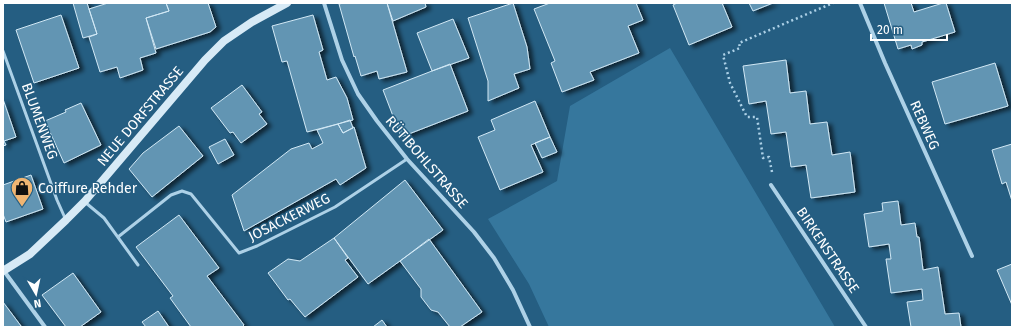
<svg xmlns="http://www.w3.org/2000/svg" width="1015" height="330" viewBox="0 0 1015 330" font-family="'Fira Sans',sans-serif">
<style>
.green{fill:#36779d}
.building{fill:#6295b3;stroke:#d1e8f5;filter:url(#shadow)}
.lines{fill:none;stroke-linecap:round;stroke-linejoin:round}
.path{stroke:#add1e7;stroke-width:2.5;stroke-dasharray:2 3;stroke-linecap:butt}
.lane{stroke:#add1e7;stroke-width:3}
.street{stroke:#add1e7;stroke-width:4}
.secondary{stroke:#d7eaf6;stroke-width:8}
.labels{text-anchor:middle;stroke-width:3;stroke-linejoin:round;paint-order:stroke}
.street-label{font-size:14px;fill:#fff;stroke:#255e82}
.poi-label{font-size:14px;fill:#fff;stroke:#255e82;text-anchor:start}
</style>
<defs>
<filter id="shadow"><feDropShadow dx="4.5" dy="2.5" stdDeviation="2" flood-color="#0009"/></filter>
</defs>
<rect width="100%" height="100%" fill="#255e82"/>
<path class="green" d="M670,48l165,279h-286l-20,-43 -41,-65 69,-38 13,-75z"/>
<path class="building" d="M73,3h14l10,31 -14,4z
M108,3h58l3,8 -23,7 10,35 -16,5 3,12 -23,8 -3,-11 -17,5 -11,-35 8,-3 -8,-25z
M166,3h42l8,24 -6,5 -54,17 -10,-31 23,-7z
M344,3h43l20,69 -28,7 -2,-8 -16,5 -6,-20 -1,1 -15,-53z
M387,3h38l1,4 -33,14z
M513,3l14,44 3,22 -16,5 5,14 -31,13v-20l-20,-63z
M550,3h86l7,17 -15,6 11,27 -49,19 4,8 -32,12 -11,-29 4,-2 -21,-52z
M677,3h45l10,24 -43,18 -16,-40z
M749,3h24l-20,8z
M884,3h27l3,9 29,-9h3l9,29 -33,10v3l-10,4 -1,-4 -13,4z
M61,15l18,53 -45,15 -18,-53z
M313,15l10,35 -4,2 8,28 9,-3 11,21 6,22 -46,12 -20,-71 -5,1 -10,-36z
M453,19l16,39 -37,13 -15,-38z
M786,60l4,33 16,-2 4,33 17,-2 5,33 18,-3 5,40 -44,6 -5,-33 -15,2 -5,-35 -15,2 -5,-33 -17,3 -6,-38z
M995,63l13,43 -63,18 -13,-42z
M450,64l18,47 -67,26 -18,-47z
M242,85l20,27 -3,2 8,10 -26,19 -8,-11 -3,1 -19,-25z
M3,99l13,38 -12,4 2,4 -3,1z
M535,101l15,36 -19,8 12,27 -43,18 -22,-53 17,-7 -4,-10z
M81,103l20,42 -37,18 -19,-42 21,-9 -1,-2z
M350,120l3,8 -10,5 -5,-9z
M338,124l5,9 11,-6 12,41 -26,17 -4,-6 -92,52 -12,-36 59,-46 18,-6 3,6 11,-6 -6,-13z
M179,126l24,30 -51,41 -23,-28 14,-16z
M550,137l7,15 -15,6 -7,-15z
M225,139l9,16 -16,9 -9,-17z
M1012,144v57l-6,-19 -4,2 -10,-34z
M31,175l12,34 -37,13 -3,-8v-29z
M405,180l38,50 -75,54 -34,-46z
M898,201l3,24 14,-2 2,14h2l4,33 15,-3 7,47 14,-1 2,14h-50l-4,-25 16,-2 -1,-11 -31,4 -5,-34h5l-2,-15 -20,3 -5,-33 19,-3 -1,-8z
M179,215l40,53 -12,8 37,49 -2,2h-51l-21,-29 3,-2 -37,-49z
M334,238l14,20 -3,2 13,17 -53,40 -15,-18 -2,1 -20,-27 20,-14 12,2z
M429,239l53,73 -22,15h-10l-12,-15 -7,-2 -10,-13v-8l-21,-28z
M1012,264v41l-15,-35z
M73,273l28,39 -21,15h-14l-24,-32z
M3,302l18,24 -2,1h-16z
M158,311l11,16h-23l-4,-5z
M382,320l5,7h-14z"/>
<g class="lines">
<path class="path" d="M772,172l-3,-15 -6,1 -6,-41h-10l-17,-34 -7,-28 17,-7 -1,-5 94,-40"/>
<path class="lane" d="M3,51l54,149 8,18
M86,203l18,15 34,47
M118,237l53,-42 11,-4 9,3 48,59 18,-7 78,-39 72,-48"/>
<path class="street" d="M324,3l18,57 16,34 19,27 30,38 67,73 20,26 19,32 17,37
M860,3l25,60 87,193
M771,185l95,142
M4,271l41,56"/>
<path class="secondary" d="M3,271l27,-17 36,-34 19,-19 120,-141 19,-19 28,-19 35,-19"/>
</g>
<defs>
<g id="shop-pin" transform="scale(1.15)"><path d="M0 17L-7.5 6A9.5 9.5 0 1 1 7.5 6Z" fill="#f0b572" stroke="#255e82"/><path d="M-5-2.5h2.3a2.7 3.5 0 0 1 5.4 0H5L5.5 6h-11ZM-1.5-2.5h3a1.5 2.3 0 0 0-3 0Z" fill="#111"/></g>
</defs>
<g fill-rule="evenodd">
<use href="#shop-pin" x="22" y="188"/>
</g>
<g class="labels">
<g class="street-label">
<text transform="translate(140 116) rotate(-50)" y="5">NEUE DORFSTRASSE</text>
<text transform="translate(40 121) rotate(70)" y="5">BLUMENWEG</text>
<text transform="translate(925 125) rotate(66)" y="5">REBWEG</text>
<text transform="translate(427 162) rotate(49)" y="5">RÜTIBOHLSTRASSE</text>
<text transform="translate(289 217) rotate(-27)" y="5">JOSACKERWEG</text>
<text transform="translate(828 250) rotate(56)" y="5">BIRKENSTRASSE</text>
</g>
<g class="poi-label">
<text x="38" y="193">Coiffure Rehder</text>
</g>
</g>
<rect width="1015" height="330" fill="none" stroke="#ffffff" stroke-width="8"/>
<g transform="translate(36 294) rotate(171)" stroke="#255e82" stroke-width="3" paint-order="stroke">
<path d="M0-3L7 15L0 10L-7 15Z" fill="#ffffff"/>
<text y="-6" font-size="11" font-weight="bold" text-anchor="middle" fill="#ffffff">N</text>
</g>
<path d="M871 34v6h76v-6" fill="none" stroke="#ffffff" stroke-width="2"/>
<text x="877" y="34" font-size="12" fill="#ffffff" stroke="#255e82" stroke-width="3" paint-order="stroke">20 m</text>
</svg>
